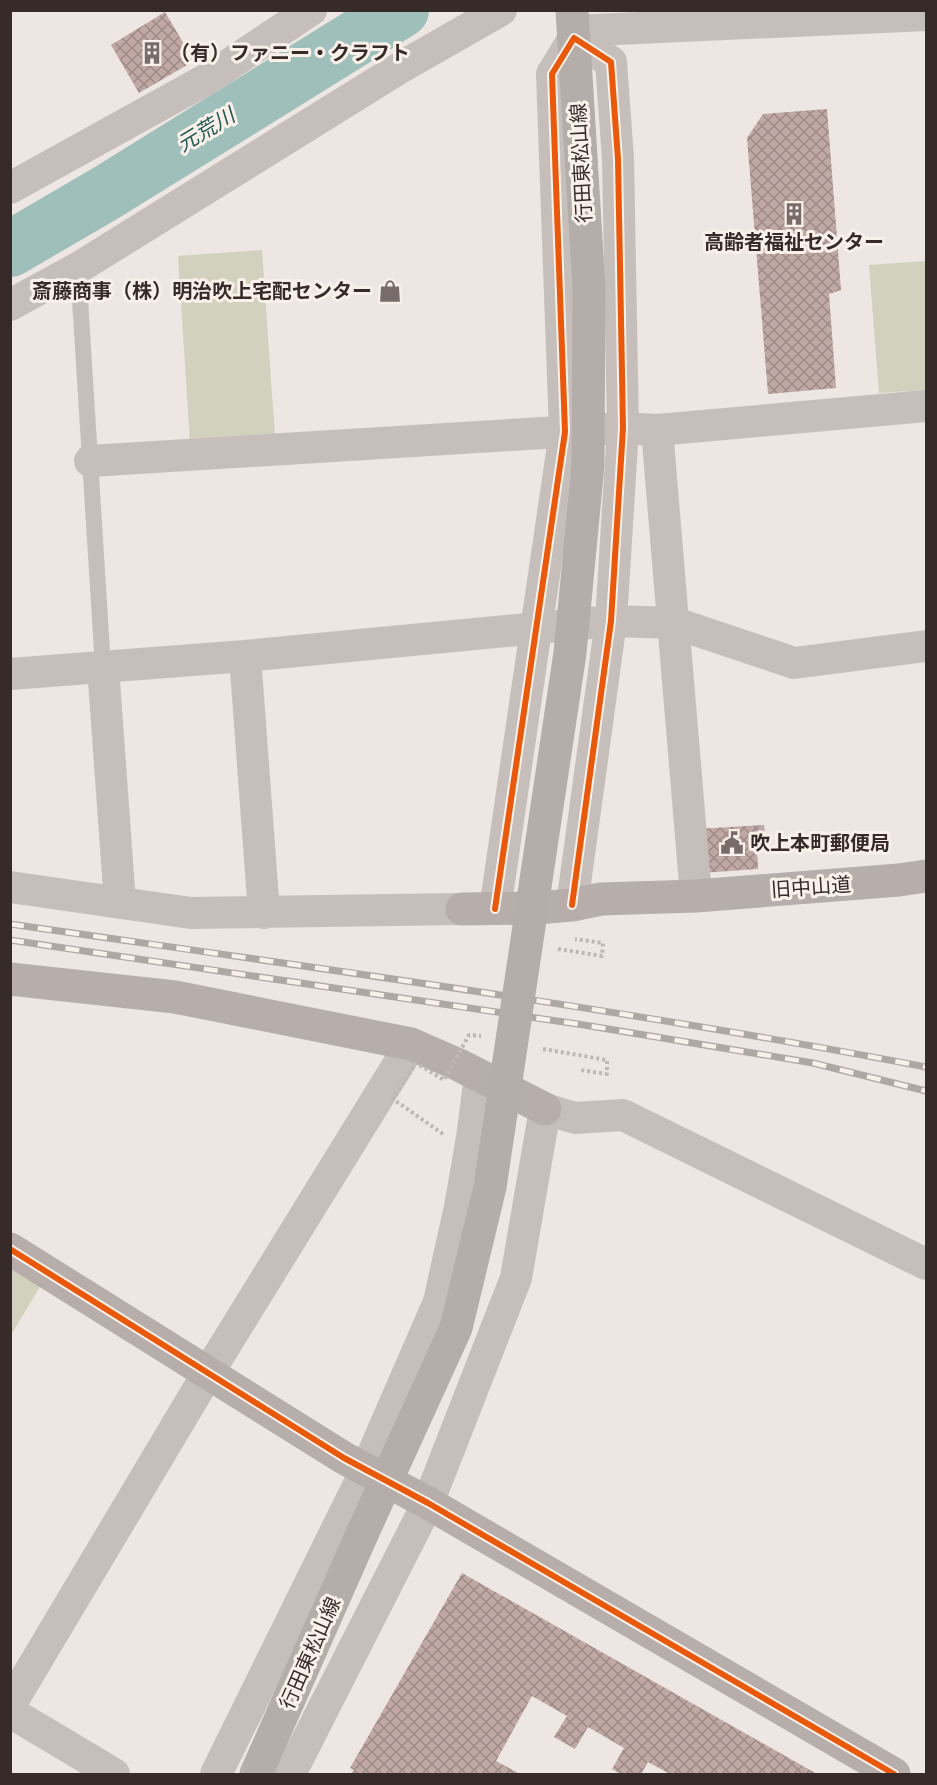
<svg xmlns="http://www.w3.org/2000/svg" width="937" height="1785" viewBox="0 0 937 1785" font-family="Raleway,'Noto Sans JP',sans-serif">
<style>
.park{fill:#d1d1bd}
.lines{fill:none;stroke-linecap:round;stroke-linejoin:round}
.river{stroke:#9fbfba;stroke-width:56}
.building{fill:url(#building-cross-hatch)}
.path{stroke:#bfb7b3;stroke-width:4;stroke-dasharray:3 3;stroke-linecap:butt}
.lane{stroke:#c6beba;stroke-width:16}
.street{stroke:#c6beba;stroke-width:32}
.secondary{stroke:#b7aeab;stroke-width:33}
.primary{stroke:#b5adaa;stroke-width:33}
.rail-casing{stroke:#aea8a5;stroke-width:7}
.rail{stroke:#f9f0ea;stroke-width:4.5;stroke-dasharray:14;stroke-linecap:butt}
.path-bridge{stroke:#bfb7b3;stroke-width:4;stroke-dasharray:3 3;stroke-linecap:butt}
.primary-bridge{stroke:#b5adaa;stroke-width:33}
.cycleway-casing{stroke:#f9f0ea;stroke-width:10}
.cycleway{stroke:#e8590c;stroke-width:6}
.labels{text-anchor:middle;stroke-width:6;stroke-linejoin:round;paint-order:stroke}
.poi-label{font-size:20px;font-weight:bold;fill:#372b29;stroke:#f9f0ea;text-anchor:start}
.street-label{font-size:20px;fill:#372b29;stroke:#f9f0ea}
.water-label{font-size:21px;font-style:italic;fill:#205753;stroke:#f9f0ea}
</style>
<defs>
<pattern id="building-cross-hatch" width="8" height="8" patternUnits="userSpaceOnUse" patternTransform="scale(1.5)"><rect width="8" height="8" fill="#c0a8a4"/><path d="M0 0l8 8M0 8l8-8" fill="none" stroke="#9d8986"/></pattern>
</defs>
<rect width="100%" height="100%" fill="#ede6e2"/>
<path class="park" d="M262,250l13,187 -85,6 -12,-187z
M926,261v129l-47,3 -10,-128z
M11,1267l30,18 -30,50z"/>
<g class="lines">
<path class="river" d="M10,249l96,-56 295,-183"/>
</g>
<path class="building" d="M165,12l29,49 -55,32 -28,-48z
M827,109l14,181 -12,4 7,94 -68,6 -21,-256 16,-24z
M764,825l2,19 -9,1 1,24 -58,4 -3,-44z
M462,1573l355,201h-147l-22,-12 -7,12h-20l-9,-5 12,-21 -36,-21 -13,22 -21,-12 13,-21 -35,-20 -36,65 24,13h-169l3,-4 -4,-2z"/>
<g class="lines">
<path class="path" d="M558,949l44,7 1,-13 -28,-4
M543,1049l64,11v14l-27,-4"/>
<path class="lane" d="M78,268l25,399"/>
<path class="street" d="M573,31l353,-16
M10,188l197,-109 104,-69
M10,305l68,-37 325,-202 98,-56
M657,430l39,466
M90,461l533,-33 34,2 269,-24
M245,656l19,257
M103,667l17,236
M10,674l235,-18 366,-35 64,2 119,40 132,-17
M10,887l181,26 271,-4
M495,909l70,-477 -13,-358 22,-36 37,24 7,97 5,269 -12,193 -39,284
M10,1705l198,-332 203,-329
M10,1712l104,62
M216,1774l150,-304 73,-168 21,-95 12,-69 8,-62
M290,1774l138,-271 88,-225 29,-169 30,9 48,-3 303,149"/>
<path class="secondary" d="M462,909l74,-1 36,-3 29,-6 95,-3 203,-16 27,-4
M10,979l165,18 236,47 48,21 86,44
M10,1249l334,209 84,45 466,271"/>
<path class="primary" d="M572,10l17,278
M256,1774l107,-242"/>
<g class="rail-casing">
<path id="rail" d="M10,924c306,44 613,85 916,143
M10,940l574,85 229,38 113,28"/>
</g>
<use href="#rail" class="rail"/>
<path class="path-bridge" d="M443,1134l-50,-35 23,-36 28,17 25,-45 12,1"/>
<path class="primary-bridge" d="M363,1532l93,-204 34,-141 80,-534 18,-188 1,-177"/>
<g class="cycleway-casing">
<path id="cycleway" d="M495,909l70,-477 -13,-358 22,-36 37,24 7,97 5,269 -12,193 -39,284
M10,1249l334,209 84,45 466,271"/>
</g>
<use href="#cycleway" class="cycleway"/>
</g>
<defs>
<g id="building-bare" transform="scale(1.8)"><path d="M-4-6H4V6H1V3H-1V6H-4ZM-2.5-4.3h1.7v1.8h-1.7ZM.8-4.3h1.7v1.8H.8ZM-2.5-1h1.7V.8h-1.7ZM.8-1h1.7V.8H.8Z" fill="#776c6a" stroke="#f9f0ea" stroke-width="2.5" paint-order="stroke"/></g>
<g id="shop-bare" transform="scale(1.8)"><path d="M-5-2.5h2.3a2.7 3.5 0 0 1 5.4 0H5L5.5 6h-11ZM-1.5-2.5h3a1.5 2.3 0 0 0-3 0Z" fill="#776c6a" stroke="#f9f0ea" stroke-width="2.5" paint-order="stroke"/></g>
<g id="civic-bare" transform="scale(1.8)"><path d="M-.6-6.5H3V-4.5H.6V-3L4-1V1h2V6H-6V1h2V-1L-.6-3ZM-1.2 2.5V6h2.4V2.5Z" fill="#776c6a" stroke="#f9f0ea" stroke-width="2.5" paint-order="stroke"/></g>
</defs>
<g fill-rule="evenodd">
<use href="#building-bare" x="152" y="53"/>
<use href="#building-bare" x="794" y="214"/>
<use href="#shop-bare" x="390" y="291"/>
<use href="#civic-bare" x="732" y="843"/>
</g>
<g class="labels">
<g class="poi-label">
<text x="170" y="60">（有）ファニー・クラフト</text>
<text x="794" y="249" text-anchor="middle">高齢者福祉センター</text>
<text x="372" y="298" text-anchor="end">斎藤商事（株）明治吹上宅配センター</text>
<text x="750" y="850">吹上本町郵便局</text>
</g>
<g class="street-label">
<text transform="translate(581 163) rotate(-93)" y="7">行田東松山線</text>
<text transform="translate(811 887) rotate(-4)" y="7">旧中山道</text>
<text transform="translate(310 1653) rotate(-66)" y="7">行田東松山線</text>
</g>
<g class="water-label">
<text transform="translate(206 130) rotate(-31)" y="7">元荒川</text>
</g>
</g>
<rect width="937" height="1785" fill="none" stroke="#372b29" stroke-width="24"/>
</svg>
